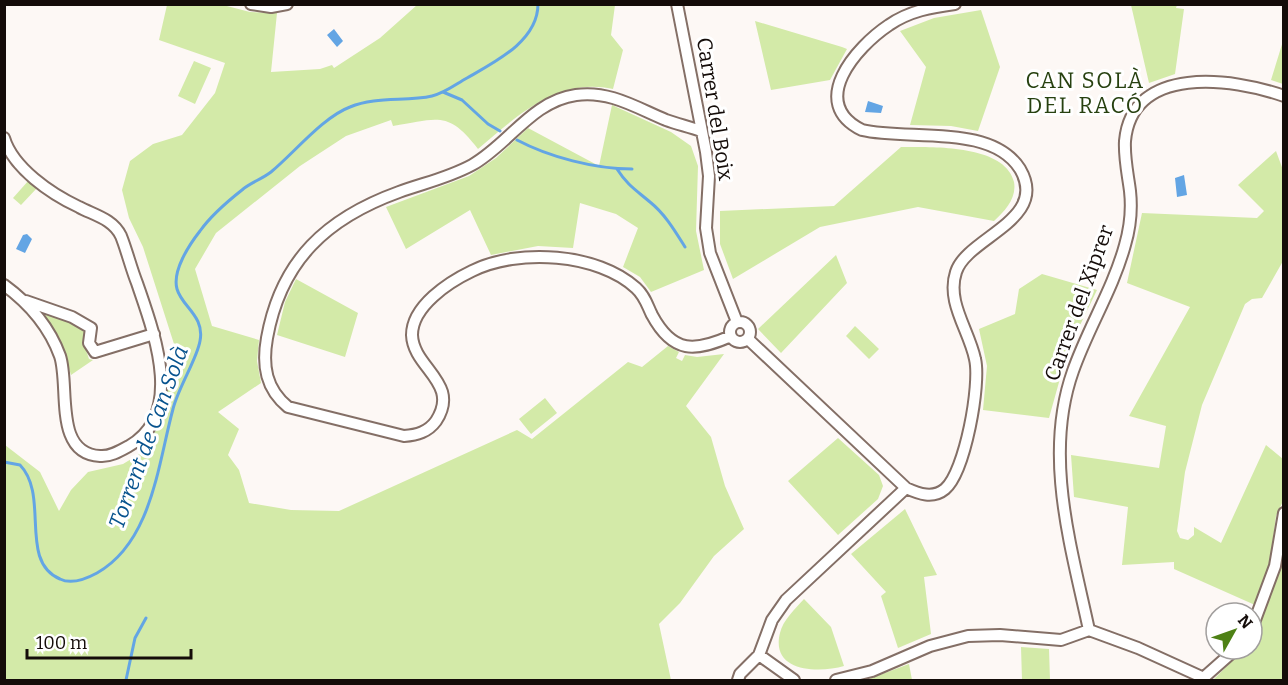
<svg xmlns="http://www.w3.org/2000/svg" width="1288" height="685" viewBox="0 0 1288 685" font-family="Bitter,serif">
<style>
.green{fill:#d3eaa8}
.water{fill:#63a5e4}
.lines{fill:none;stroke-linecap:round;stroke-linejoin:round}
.stream{stroke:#63a5e4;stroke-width:3}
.street-casing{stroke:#846f66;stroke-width:14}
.street{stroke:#fff;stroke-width:10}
.labels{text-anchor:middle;stroke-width:6;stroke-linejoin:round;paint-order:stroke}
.street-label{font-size:21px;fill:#140c09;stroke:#fff}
.neighbourhood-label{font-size:22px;letter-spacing:1.5px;fill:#274110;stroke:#fff}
.water-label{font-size:22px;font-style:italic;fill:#07538e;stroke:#fff}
</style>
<rect width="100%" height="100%" fill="#fdf8f5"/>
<path class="green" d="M167,5h56l27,7 27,1 -6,59 49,-3 12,-4 2,3 46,-30 37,-33h198l-4,30 12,15 -10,39c-55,-12 -95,26 -135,60 -30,-39 -40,-30 -85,-23l-2,-6 -45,16 -46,30 -84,67 -21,36 17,57 47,14 -2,21 4,22 -43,29 21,17 -11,26 11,15 10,33 42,7 48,1 178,-81 15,9 96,-77 14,5 26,-21 11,6 -3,6 6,3 3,-6 12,2 27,-3 -38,52 25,31 14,49 19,43 -30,27 -34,47 -21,21 12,56h-666v-235l35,27 19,39 12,-21 17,-18 35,-8 23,-14 18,-36 10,-70 -31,-97 -14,-29 -7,-28 8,-29 23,-17 29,-9 33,-42 10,-30 -66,-23z
M1131,5h46l-1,3 8,1 -9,65 -26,9z
M981,10l19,57 -22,64 -27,-5 -41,-1 16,-58 -26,-36 34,-13z
M755,21l87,26 5,2 -17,31 -59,10z
M1283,41v43l-12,-4z
M194,61l17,7 -16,36 -17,-8z
M612,105l59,27 20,14 7,20 -2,65 8,39 -53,22 -11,-15 -17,-10 15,-39 -22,-14 -36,-11 -7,45 -35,-2 -47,9 -21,-45 -64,39 -20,-42 83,-31 27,-18 32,-30 71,38z
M901,147c30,0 104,-3 113,35 3,16 -9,29 -20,39l-76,-14 -98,20 -87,52 -13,-35v-33l114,-5z
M1276,151l7,19v91l-21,37 -10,1 -7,5 -43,101 -17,67 -8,59 3,7 8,2 6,-5v-8l27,16 45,-98 17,14v42l-7,15 -6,46 -15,43 -81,-36v-7l-52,3 6,-58 -54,-10 -3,-42 88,13 7,-42 -37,-10 61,-109 -63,-24 15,-70 115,5 7,-7 -26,-26z
M29,180l8,8 -16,17 -8,-7z
M836,255l11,28 -66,70 -23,-24z
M1042,274l55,16 -29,60 -19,68 -66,-8 4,-44 -8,-37 36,-15 4,-25z
M296,279l62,34 -13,44 -68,-22 8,-33z
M41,309l47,20 -4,15 5,15 4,1 -22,15 -12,-38z
M855,326l24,23 -10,10 -23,-23z
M545,398l12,15 -26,21 -12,-15z
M838,438l41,37 4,11 -5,13 -40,36 -50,-54z
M905,509l32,66 -13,2 7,57 -33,14 -17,-52 5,-4 -35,-38z
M1283,561v119h-70l31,-31h8c0,-14 25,-69 31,-88z
M804,599l27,28 13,39c-24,7 -74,7 -64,-33 3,-13 15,-24 24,-34z
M1021,647l28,2 1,31h-28z
M909,664l3,16h-47h1z"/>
<path class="water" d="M334,29l9,12 -6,6 -10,-12z
M868,101l15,5 -2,7 -16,-1z
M1184,175l3,20 -10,2 -2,-19z
M27,234l5,5 -7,14 -9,-4 7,-14z"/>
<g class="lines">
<path class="stream" d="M443,92l19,8 26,24 12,7
M517,140c32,17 78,29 115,29
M617,169c11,17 19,21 33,33 15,12 25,29 35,45
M4,462l16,3c30,31 -2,96 40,114 12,6 26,0 37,-6 55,-31 61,-109 76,-164 5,-21 24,-50 27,-68 5,-25 -18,-34 -23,-52 -5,-18 12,-44 23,-58 10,-14 28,-30 42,-41 8,-7 20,-11 29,-18 23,-19 52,-55 79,-65 26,-11 56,-5 82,-11 13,-3 24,-12 35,-18 28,-16 71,-37 71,-74
M126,680l9,-42 11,-20"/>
<g class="street-casing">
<path id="street" d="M251,4l20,3 16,-3
M677,4l29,148 3,24 -3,52 4,25 27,69
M701,131c-11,-4 -24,-7 -35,-11 -29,-12 -57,-30 -90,-25 -44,6 -68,50 -104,70 -24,13 -48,18 -73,27 -72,26 -118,68 -132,146 -5,28 -1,51 21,69l116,29c13,-1 24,-4 32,-15 25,-38 -23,-53 -24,-86 0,-29 37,-53 60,-64 46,-23 126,-18 164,17 9,8 11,17 16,27 21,39 43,37 79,21
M4,138c9,30 47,56 75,69 15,8 34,12 42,29 6,15 10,32 16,47 16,47 49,131 -8,163 -9,5 -19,11 -29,10 -47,-2 -30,-70 -40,-100 -11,-30 -30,-52 -56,-71
M26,301l46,16 19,11 -2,15 6,9 59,-18
M730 332a10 10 0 1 1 20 0a10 10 0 1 1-20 0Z
M748,339l158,149
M1252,628l23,-62 9,-53
M1089,630c-18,-84 -46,-175 -16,-259 15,-43 40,-82 52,-126 5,-17 7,-36 5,-54 -2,-16 -6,-33 -5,-50 7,-77 108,-63 159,-45
M759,655l35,25
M738,680l2,-6 19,-19 13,-35 14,-20 120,-112c13,6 27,11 39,1 20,-17 36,-105 30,-130 -6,-29 -29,-57 -19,-87 11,-35 94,-52 64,-103 -29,-46 -112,-28 -158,-39 -55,-27 -6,-83 27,-105 20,-14 43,-18 66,-21
M836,680l36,-9 58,-25 38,-10 32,-1 61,5 28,-10 49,18 66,30
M1201,680l35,-31"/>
</g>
<use href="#street" class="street"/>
</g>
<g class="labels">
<g class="street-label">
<text transform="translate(715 109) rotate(81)" y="7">Carrer del Boix</text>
<text transform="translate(1079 303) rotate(-70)" y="7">Carrer del Xiprer</text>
</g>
<g class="neighbourhood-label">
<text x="1085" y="88">CAN SOLÀ<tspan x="1085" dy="25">DEL RACÓ</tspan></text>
</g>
<g class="water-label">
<text transform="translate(148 437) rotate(-70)" y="8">Torrent de Can Solà</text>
</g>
</g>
<rect width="1288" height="685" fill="none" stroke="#140c09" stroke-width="12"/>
<g transform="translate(1234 631) rotate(50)"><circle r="28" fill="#ffffff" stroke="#a19e9d" stroke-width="1.5"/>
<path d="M0-4.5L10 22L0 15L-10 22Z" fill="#4e8115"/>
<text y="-9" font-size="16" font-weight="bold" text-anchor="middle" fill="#140c09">N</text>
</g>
<path d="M27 649v9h164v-9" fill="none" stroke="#140c09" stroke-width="3"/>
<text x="36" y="649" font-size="18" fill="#140c09" stroke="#ffffff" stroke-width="4.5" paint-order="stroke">100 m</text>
</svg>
